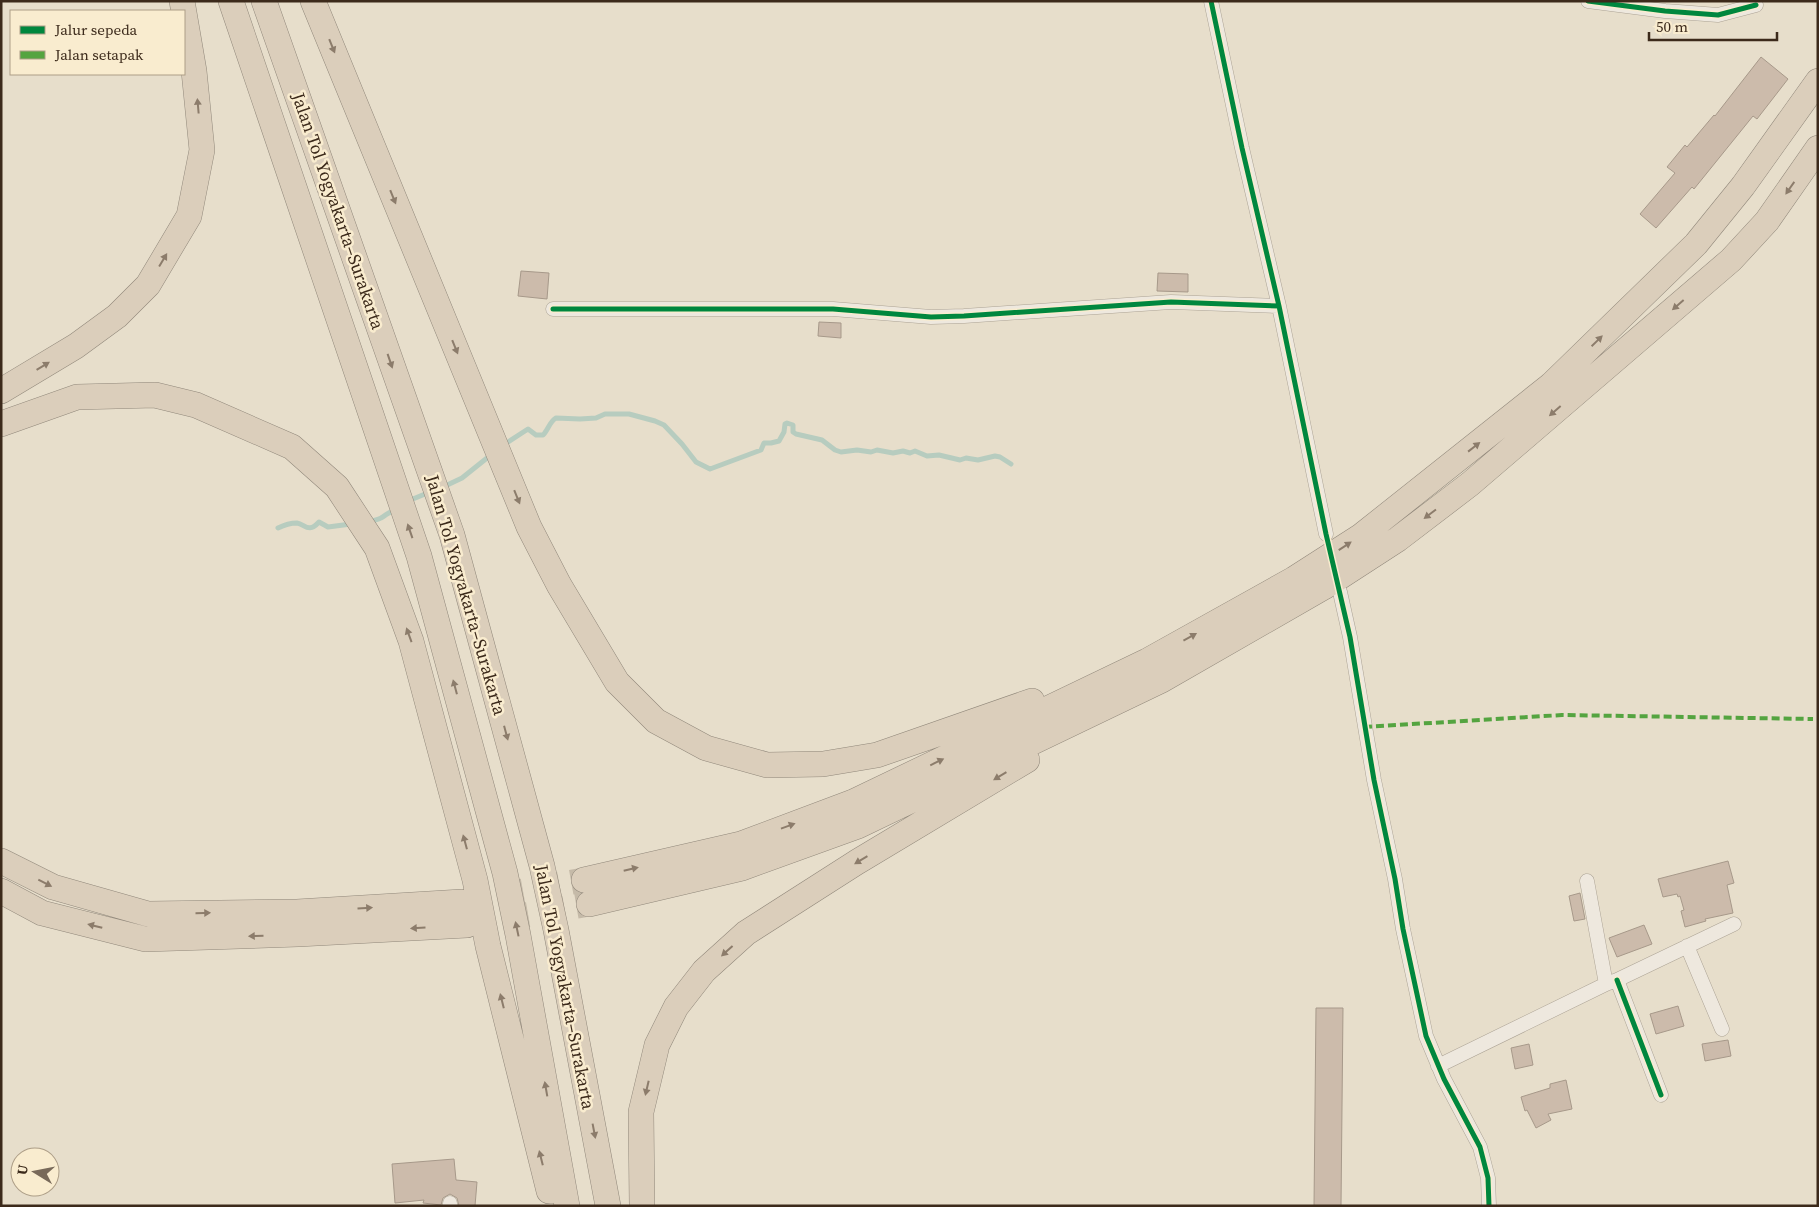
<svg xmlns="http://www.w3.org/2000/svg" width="1819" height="1207" viewBox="0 0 1819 1207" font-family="'Source Serif 4',serif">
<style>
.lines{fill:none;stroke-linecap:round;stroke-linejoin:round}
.stream{stroke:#b7ccbf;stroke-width:5}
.building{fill:#ccbbab;stroke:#a7998a}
.motorway-tunnel{stroke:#c5baa8;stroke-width:25;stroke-dasharray:25 12;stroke-linecap:butt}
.minor-casing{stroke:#aca395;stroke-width:15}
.motorway-casing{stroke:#91887b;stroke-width:26}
.minor{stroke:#eee8de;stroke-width:14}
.motorway{stroke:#dbcebb;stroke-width:25}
.quiet{stroke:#54a440;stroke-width:4;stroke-dasharray:8 4;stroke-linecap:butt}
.cycleway-casing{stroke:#f9eccf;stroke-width:8}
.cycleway{stroke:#00873e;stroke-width:5}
.oneway{fill:#8c7c6b}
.labels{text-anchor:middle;stroke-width:5;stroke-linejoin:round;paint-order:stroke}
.street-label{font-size:18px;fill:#3c2a1b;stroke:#f9eccf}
</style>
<rect width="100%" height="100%" fill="#e7decb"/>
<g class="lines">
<path class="stream" d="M502,446l26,-17 8,6h7c5,-5 7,-14 13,-17l24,1 16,-1 9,-4h24l26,7 9,4 18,19 14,18 14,7 51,-19 3,-7h7l8,-2 5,-9 1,-8 2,-1 6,2v7l3,2 26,6 13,10 6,2 16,-2 14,2 6,-2 16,3 10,-2 7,2 5,-2 12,5 12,-1 21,5 6,-2 12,2 17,-4 5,1 11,7
M443,487l19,-9 30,-24
M408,501l22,-9
M369,522c4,-2 9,-2 12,-4 6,-3 7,-7 15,-7
M278,528c6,-3 13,-5 19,-5 8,1 11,11 22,-1l9,5 23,-3"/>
</g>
<path class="building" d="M1761,57l27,22 -31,40 -4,-3 -59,73 -2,-2 -36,41 -16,-14 35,-41 -8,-6 18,-22 2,2 27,-32 1,1z
M521,271l28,2 -2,26 -29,-3z
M1158,273l30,1v18l-31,-1z
M819,322l22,1v15l-23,-2z
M1728,861l6,22 -7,2 6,28 -28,6 1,2 -21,6 -4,-16 3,-1 -4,-14 -2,1 -1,-3 -14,3 -5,-18z
M1580,893l5,26 -11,2 -5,-25z
M1644,925l8,19 -35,13 -8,-19z
M1678,1006l6,20 -28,8 -6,-20z
M1316,1008h27l-2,198h-27z
M1728,1040l3,16 -26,5 -3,-17z
M1529,1044l4,21 -18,4 -4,-21z
M1566,1080l6,29 -24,5 3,6 -15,8 -9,-18 -2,1 -4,-14 29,-9v-4z
M454,1159l2,21 21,2 -2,24h-16l-2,-8 -7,-4 -7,4 -2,7 -18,-2 1,-3 -29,3 -3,-39z"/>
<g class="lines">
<path class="motorway-tunnel" d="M462,902l122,-22
M467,925l122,-21"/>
<g class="minor-casing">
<path id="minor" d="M1211,1l31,147 37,158 47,228
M1588,1l77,10 53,4 38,-10
M553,309h280l98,8 33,-1 207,-14 108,4
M1340,592l10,45 24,143 21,99 8,50 23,107 18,43 36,68 8,31 1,28
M1587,881l19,103
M1687,946l35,83
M1617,980l44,115
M1438,1066l168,-82 11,-4 117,-56
M450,1206v-3"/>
</g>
<g class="motorway-casing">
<path id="motorway" d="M231,1l188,555 86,317 13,62 49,271
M264,1l188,534 90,331 14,64 52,276
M313,1l216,526 30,58 58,97 39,39 50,27 61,17 56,-1 54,-9 155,-54
M1,391l75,-45 41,-30 31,-31 41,-69 13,-66 -8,-79 -12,-70
M1,424l76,-27 78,-2 41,10 96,42 45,40 40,61 34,93 64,239 13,66 61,245
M1,861l52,26 95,27 149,-2 165,-10
M584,880l157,-36 112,-42 294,-141 147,-82 67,-43 190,-151 145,-141 47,-58 75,-105
M1,891l41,22 103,26 153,-5 169,-9
M589,904l153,-36 116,-42 304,-146 162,-93 74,-48 72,-55 261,-224 36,-39 51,-73
M642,1206l-1,-94 16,-67 19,-38 28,-36 42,-38 111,-71 170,-102"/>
</g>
<use href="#minor" class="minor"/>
<use href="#motorway" class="motorway"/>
<path class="quiet" d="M1364,727l198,-12 251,4"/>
<g class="cycleway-casing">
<path id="cycleway" d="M1211,1l31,147 37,158 47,228 24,103 24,143 21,99 8,50 23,107 18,43 36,68 8,31 1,28
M1588,1l77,10 53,4 38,-10
M553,309h280l98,8 33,-1 207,-14 108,4
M1617,980l44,115"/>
</g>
<use href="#cycleway" class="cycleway"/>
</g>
<defs><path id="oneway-solid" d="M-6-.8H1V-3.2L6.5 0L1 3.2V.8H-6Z" transform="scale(1.25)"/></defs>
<g class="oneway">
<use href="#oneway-solid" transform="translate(332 46) rotate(68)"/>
<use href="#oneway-solid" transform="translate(198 106) rotate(-95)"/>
<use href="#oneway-solid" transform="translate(1790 188) rotate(125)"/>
<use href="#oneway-solid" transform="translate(393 197) rotate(68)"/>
<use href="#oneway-solid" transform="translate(163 260) rotate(-59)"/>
<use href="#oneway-solid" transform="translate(1678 305) rotate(139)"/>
<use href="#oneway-solid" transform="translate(1597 341) rotate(-44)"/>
<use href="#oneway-solid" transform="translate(455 347) rotate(68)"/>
<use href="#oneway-solid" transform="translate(390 361) rotate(71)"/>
<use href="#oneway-solid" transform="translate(43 366) rotate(-31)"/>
<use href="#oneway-solid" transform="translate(1555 411) rotate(139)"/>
<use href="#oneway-solid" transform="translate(1474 447) rotate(-38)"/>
<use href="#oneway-solid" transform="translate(517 497) rotate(68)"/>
<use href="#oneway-solid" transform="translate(1430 514) rotate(143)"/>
<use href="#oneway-solid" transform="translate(410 531) rotate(-109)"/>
<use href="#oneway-solid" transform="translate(1345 546) rotate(-33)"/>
<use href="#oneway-solid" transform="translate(409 635) rotate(-110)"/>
<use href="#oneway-solid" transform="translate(1190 637) rotate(-29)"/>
<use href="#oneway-solid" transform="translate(455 687) rotate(-105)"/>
<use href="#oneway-solid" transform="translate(506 733) rotate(75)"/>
<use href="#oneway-solid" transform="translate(937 762) rotate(-26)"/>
<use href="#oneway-solid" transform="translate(1000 776) rotate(149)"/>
<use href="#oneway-solid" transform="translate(788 826) rotate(-20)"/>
<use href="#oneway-solid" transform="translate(465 842) rotate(-105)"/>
<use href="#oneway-solid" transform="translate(861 860) rotate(149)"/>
<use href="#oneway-solid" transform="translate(631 869) rotate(-13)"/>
<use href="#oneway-solid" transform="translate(45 883) rotate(27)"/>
<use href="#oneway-solid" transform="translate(365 908) rotate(-4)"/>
<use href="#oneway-solid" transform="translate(203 913) rotate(-1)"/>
<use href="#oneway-solid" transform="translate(95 926) rotate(-166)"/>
<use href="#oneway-solid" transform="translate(418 928) rotate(177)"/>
<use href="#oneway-solid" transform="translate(517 929) rotate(-102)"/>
<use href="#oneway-solid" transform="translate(256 936) rotate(178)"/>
<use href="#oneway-solid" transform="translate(727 951) rotate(138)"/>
<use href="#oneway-solid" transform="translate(502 1001) rotate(-104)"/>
<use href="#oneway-solid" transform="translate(647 1088) rotate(103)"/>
<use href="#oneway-solid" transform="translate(546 1089) rotate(-100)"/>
<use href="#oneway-solid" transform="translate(594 1131) rotate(79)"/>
<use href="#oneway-solid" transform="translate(541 1158) rotate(-104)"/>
</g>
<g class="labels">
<g class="street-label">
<text transform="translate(338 211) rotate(71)" y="6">Jalan Tol Yogyakarta–Surakarta</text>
<text transform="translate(466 595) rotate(74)" y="6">Jalan Tol Yogyakarta–Surakarta</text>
<text transform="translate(565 987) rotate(79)" y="6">Jalan Tol Yogyakarta–Surakarta</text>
</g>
</g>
<rect width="1819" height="1207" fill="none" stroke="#3c2a1b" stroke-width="5"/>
<rect x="10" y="10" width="175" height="65" fill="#f9eccf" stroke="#ad9e87"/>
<rect x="20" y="26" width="25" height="8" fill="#00873e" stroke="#ad9e87"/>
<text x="55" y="35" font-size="15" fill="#3c2a1b">Jalur sepeda</text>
<rect x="20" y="51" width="25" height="8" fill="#54a440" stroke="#ad9e87"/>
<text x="55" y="60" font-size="15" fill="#3c2a1b">Jalan setapak</text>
<g transform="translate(35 1172) rotate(280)"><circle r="24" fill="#f9eccf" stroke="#ad9e87"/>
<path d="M0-4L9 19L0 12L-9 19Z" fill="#786959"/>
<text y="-8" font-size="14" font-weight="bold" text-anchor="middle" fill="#3c2a1b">U</text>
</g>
<path d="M1649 32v8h128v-8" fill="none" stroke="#3c2a1b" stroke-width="2.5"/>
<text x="1656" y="32" font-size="15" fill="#3c2a1b" stroke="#f9eccf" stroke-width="4" paint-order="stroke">50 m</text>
</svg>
